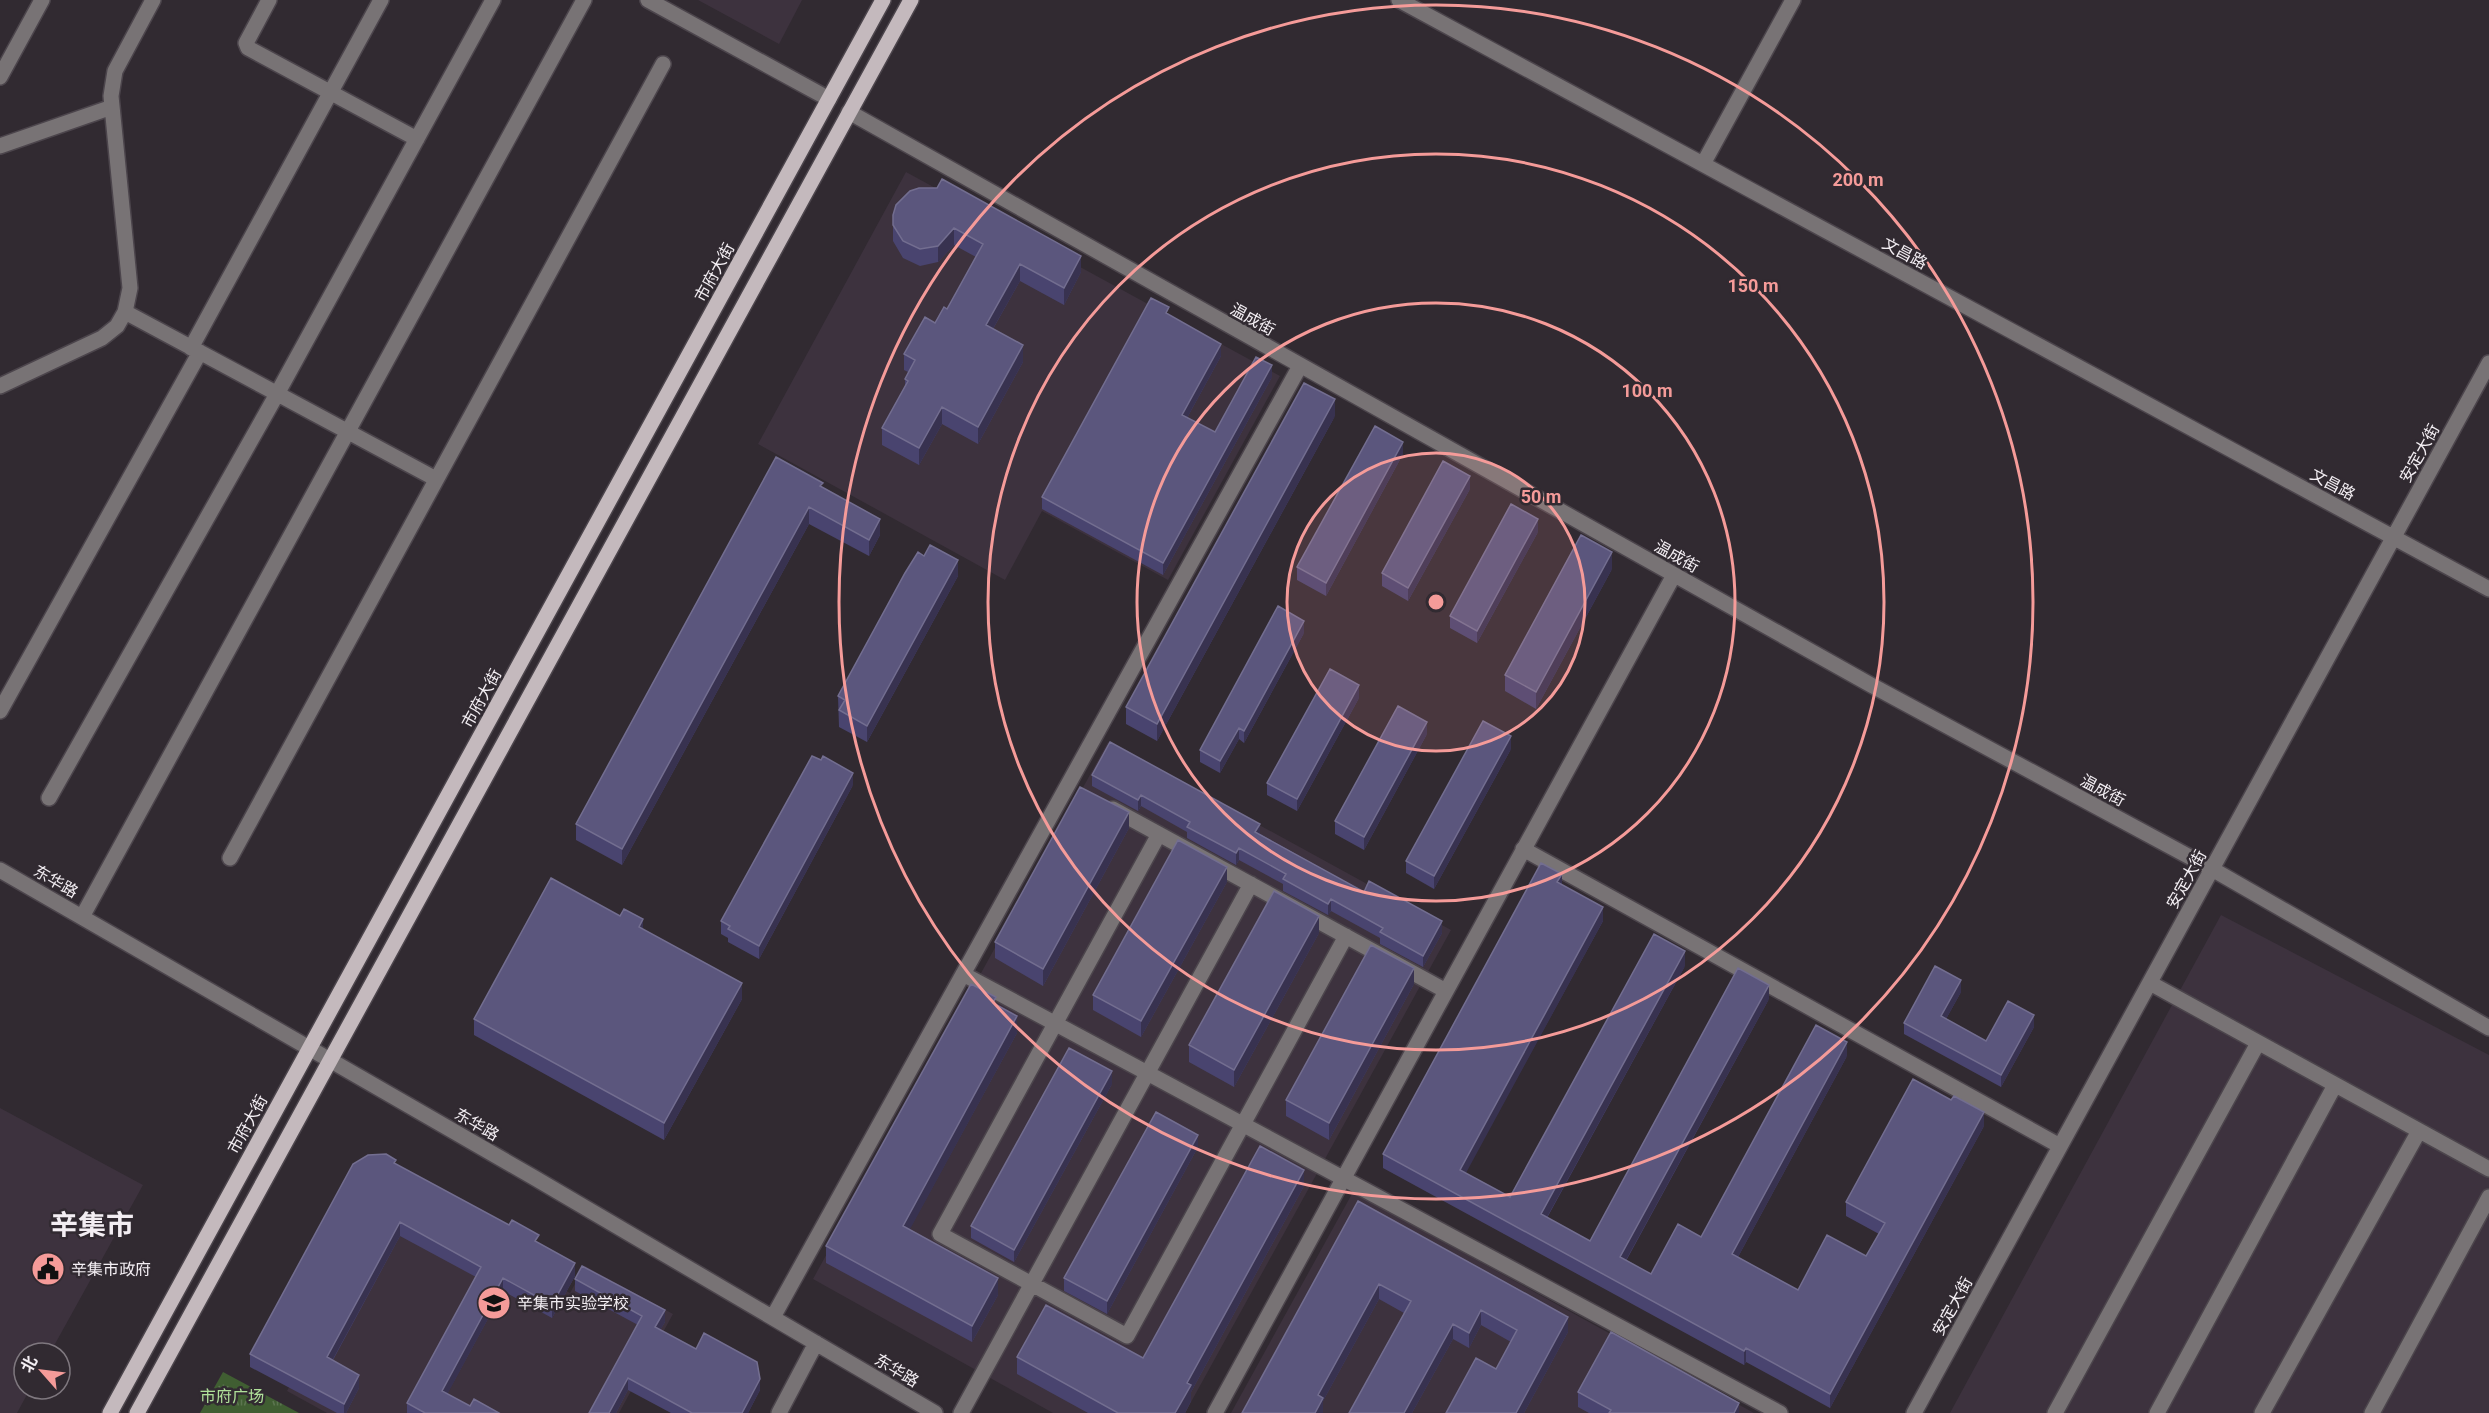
<svg xmlns="http://www.w3.org/2000/svg" width="2489" height="1413" viewBox="0 0 2489 1413" font-family="Roboto,'Noto Sans SC',sans-serif">
<style>
.built{fill:#3d323e}
.grass{fill:url(#grass-tufts)}
.lines{fill:none;stroke-linecap:round;stroke-linejoin:round}
.minor-casing{stroke:#4c454c;stroke-width:18}
.major-casing{stroke:#4c454c;stroke-width:18}
.minor{stroke:#787375;stroke-width:15}
.major{stroke:#c4b9bd;stroke-width:15}
.wall{fill:#49446f}
.shaded-wall{fill:#383250}
.building{fill:#5b567d;stroke:#736e90;stroke-width:1.5}
.ring{fill:none;stroke:#f59b99;stroke-width:3}
.labels{text-anchor:middle;stroke-width:5;stroke-linejoin:round;paint-order:stroke}
.street-label{font-size:16px;fill:#f3eef3;stroke:#312a31}
.poi-label{font-size:16px;fill:#f3eef3;stroke:#312a31;text-anchor:start}
.park-label{font-size:16px;fill:#afe099;stroke:#312a31}
.town-label{font-size:28px;font-weight:bold;fill:#f3eef3;stroke:#312a31}
.centre{fill:#f59b99;stroke:#312a31;stroke-width:3}
.ring-label{font-size:18px;text-anchor:middle;font-weight:bold;fill:#f59b99;stroke:#312a31;stroke-width:5;stroke-linejoin:round;paint-order:stroke}
</style>
<defs>
<pattern id="grass-tufts" width="24" height="20" patternUnits="userSpaceOnUse" patternTransform="scale(1.5)"><rect width="24" height="20" fill="#405e32"/><path d="M3 7l-1-3M5 7V3M7 7l1-3M15 17l-1-3M17 17v-4M19 17l1-3" fill="none" stroke="#5c7550"/></pattern>
</defs>
<rect width="100%" height="100%" fill="#312a31"/>
<path class="built" d="M698,0h104l-23,44z
M906,172l374,204 -112,204 -126,-69 -37,69 -247,-136z
M1108,742l343,188 -266,483h-132l-240,-134z
M2221,915l268,140v358h-539z
M0,1108l143,77 -93,168h-26v36h6l-13,24h-17z
M1353,1192l401,221h-523z
M393,1196l177,97 15,-27 88,48 -54,99h-292l-40,-22z"/>
<path class="grass" d="M223,1372l76,41h-99z"/>
<g class="lines">
<g class="minor-casing">
<path id="minor" d="M269,0l-23,43 2,5 169,91
M648,0l181,99
M1399,0l1090,589
M0,77l42,-77
M849,112l1022,573 341,184 277,159
M0,146l112,-39
M1703,164l90,-164
M125,312l311,167
M191,348l190,-348
M0,386l102,-48 15,-12 8,-14 5,-24 -19,-192 4,-25 38,-71
M0,711l200,-359
M49,798l228,-404 216,-394
M1113,809l333,182
M1159,834l-219,400 187,102 219,-400
M1523,849l537,297
M230,858l433,-794
M0,870l533,307 402,236
M82,917l502,-917
M963,974l817,439
M2150,983l339,186
M773,1317l527,-951
M779,1413l37,-70
M961,1413l290,-529
M1215,1413l459,-838
M1914,1413l575,-1050
M2055,1413l203,-370
M2157,1413l178,-328
M2262,1413l157,-282
M2372,1413l117,-216"/>
</g>
<g class="major-casing">
<path id="major" d="M110,1413l773,-1413
M137,1413l774,-1413"/>
</g>
<use href="#minor" class="minor"/>
<use href="#major" class="major"/>
</g>
<path class="wall" d="M896,205l185,67 -17,33 -44,-24 -27,48 30,33 -45,82 -36,-20 -23,41 -37,-20v-17l23,-42v-7l3,-7 -4,-2v-16l31,-31 12,-14 29,-52 -22,-12 -16,17 -18,4 -17,-8 -10,-17v-26z
M1169,315l52,41 -34,62 28,14 57,-55 -109,198 -121,-66v-12z
M1335,416l-178,325 -31,-17v-17z
M1403,454l-77,142 -29,-16v-13z
M823,487l57,48 -11,21 -60,-32 -187,341 -46,-25v-16z
M1470,489l-62,112 -26,-15v-13z
M1538,532l-61,111 -27,-15v-12z
M924,556l34,20 -91,166 -28,-15 -1,-31z
M1612,569l-76,140 -31,-18v-16z
M1304,633l-60,110 -5,-4 -19,34 -20,-11v-12z
M1359,698l-62,113 -30,-16v-12z
M1427,734l-63,116 -29,-16v-13z
M1511,749l-77,140 -28,-16v-12z
M1092,775l168,59 104,58 78,41 -19,34 -43,-23v-6l-49,-27 -3,4 -45,-24v-7l-44,-24 -3,5 -49,-27v-6l-46,-26 -3,5 -46,-25z
M853,785l-94,174 -31,-17v-4l-7,-4v-13z
M1129,828l-86,158 -48,-28v-16z
M1227,882l-86,155 -48,-27v-15z
M1562,885l41,36 -138,252 45,24 175,-231 -138,252 43,23 179,-242 -143,262 25,13 50,-37 146,-181 -109,201 60,33 68,-34 13,-22 -33,-18v-14l138,-76 -154,282 -84,-46 -2,3 -361,-197v-14z
M643,929l99,70 -78,141 -190,-105v-16z
M1319,933l-85,154 -45,-25v-17z
M1414,984l-85,156 -43,-24v-16z
M1961,992l-15,27 40,22 48,-14 -33,60 -97,-53v-11z
M996,1005l21,28 -108,197 89,65 -26,47 -146,-79v-17z
M1112,1084l-98,178 -43,-24v-12z
M1198,1147l-91,167 -43,-23v-13z
M396,1164l143,79 36,33 -23,42 -49,-27 -56,103 23,12 29,7h-92v-10l69,-126 -76,-41 -67,124 26,28 -13,25h-9l-87,-46v-13z
M1304,1186l-113,206v9l-6,12h-97l-71,-39v-17l126,1z
M1358,1201l210,131 -44,81h-78l50,-44 15,-27 -30,-17 -12,23 -16,-9 -41,74h-63l55,-100 -25,-14 -56,102 -81,12z
M575,1279l90,43 -5,8 100,60 -12,23h-77l-43,-23 -12,23h-27l49,-88 -63,-34z
M1578,1392l161,21h-150l-11,-6z"/>
<path class="shaded-wall" d="M954,228v17l-16,17v-16z
M1081,256v16l-17,33v-17z
M1020,264v17l-34,60v-16z
M1221,344v12l-39,71v-12z
M1023,345v17l-45,82v-17z
M1272,365v12l-109,198v-12z
M1335,399v17l-178,325v-17z
M942,407v17l-23,41v-17z
M1403,442v12l-77,142v-13z
M1470,476v13l-62,112v-13z
M809,507v17l-187,341v-16z
M880,519v16l-11,21v-16z
M1538,519v13l-61,111v-12z
M1612,552v17l-76,140v-17z
M958,560v16l-91,166v-16z
M1304,621v12l-60,110v-12z
M1359,685v13l-62,113v-12z
M1427,722v12l-63,116v-13z
M1239,728v11l-19,34v-12z
M1511,736v13l-77,140v-13z
M853,773v12l-94,174v-13z
M1141,795v11l-3,5v-11z
M1129,812v16l-86,158v-17z
M1260,824v11l-5,-3z
M1239,848v12l-3,5v-12z
M1227,867v15l-86,155v-16z
M1562,874v14l-5,-6z
M1331,899v12l-3,4v-11z
M1603,907v14l-143,263v-14z
M1319,916v17l-85,154v-17z
M643,919v16l-4,-8z
M1442,921v12l-19,34v-11z
M1685,951v15l-144,262v-14z
M1414,968v16l-85,156v-17z
M1961,980v12l-20,36v-12z
M742,983v16l-78,141v-17z
M1769,985v14l-149,272v-14z
M2034,1015v12l-33,60v-12z
M1017,1016v17l-114,209v-16z
M1847,1042v14l-115,212v-14z
M1112,1071v13l-98,178v-12z
M1984,1112v14l-154,282v-14z
M1198,1135v12l-91,167v-13z
M1304,1170v16l-113,206v9l-6,12h-10l12,-30z
M400,1222v14l-73,134v-13z
M575,1263v13l-23,42v-13z
M503,1278v13l-61,113v-13z
M998,1278v17l-26,47v-16z
M1379,1284v15l-56,102v12h-8l3,-18z
M665,1310v12l-10,17v-12z
M1481,1310v15l-12,23v-15z
M1568,1317v15l-44,81h-8z
M1453,1324v15l-41,74h-8z
M1746,1348v14l-2,3v-14z
M359,1375v13l-13,25h-2v-9z
M628,1378v12l-12,23h-7z
M760,1379v11l-12,23h-6z
M1739,1403v10h-5z"/>
<path class="building" d="M942,179l139,77 -17,32 -44,-24 -34,61 37,20 -45,82 -36,-20 -23,41 -37,-20 26,-47 -3,-2 10,-19 -11,-6 21,-37 10,6 9,-16 3,2 36,-65 -29,-16 -16,18 -18,3 -17,-8 -10,-16v-10l3,-10 14,-14 9,-3h18z
M1151,298l18,9 -3,6 55,31 -39,71 33,17 41,-75 16,8 -109,198 -121,-66z
M1304,383l31,16 -178,325 -31,-17z
M1375,426l28,16 -77,141 -29,-16z
M776,457l47,26 -3,3 60,33 -11,21 -60,-33 -187,342 -46,-25z
M1443,461l27,15 -62,112 -26,-15z
M1511,504l27,15 -61,112 -27,-15z
M1581,535l31,17 -76,140 -31,-17z
M930,545l28,15 -91,166 -28,-16 6,-10 -7,-4 67,-123 13,-21 6,4z
M1278,606l26,15 -60,110 -5,-3 -19,33 -20,-11z
M1330,669l29,16 -62,114 -30,-16z
M1398,706l29,16 -63,115 -29,-16z
M1483,721l28,15 -77,140 -28,-15z
M1110,742l150,82 -5,8 109,60 5,-11 73,40 -19,35 -43,-24 3,-4 -52,-29 -3,5 -45,-25 3,-5 -47,-26 -3,5 -49,-26 3,-5 -49,-27 -3,5 -46,-25z
M812,756l9,4 2,-4 30,17 -94,173 -31,-17 2,-3 -9,-5z
M1080,787l49,25 -86,157 -48,-27z
M1178,840l49,27 -86,154 -48,-26z
M1541,863l21,11 -5,8 46,25 -143,263 50,27 144,-263 31,17 -144,263 49,27 148,-273 31,17 -149,272 31,17 27,-50 23,13 115,-212 31,17 -115,212 66,36 29,-55 39,21 19,-33 -39,-21 67,-123 38,21 3,-4 30,16 -154,282 -84,-46 -2,3 -361,-197z
M551,878l69,38 4,-7 19,10 -4,8 103,56 -78,140 -190,-104z
M1274,891l45,25 -85,154 -45,-25z
M1371,945l43,23 -85,155 -43,-23z
M1935,966l26,14 -20,36 45,25 22,-40 26,14 -33,60 -97,-52z
M971,984l25,13 -3,6 24,13 -114,210 95,52 -26,48 -146,-80z
M1069,1048l43,23 -98,179 -43,-24z
M1156,1112l42,23 -91,166 -43,-23z
M1260,1146l44,24 -117,213 4,2 -16,28h-57l-101,-56 29,-52 97,53z
M386,1154l10,6 -2,3 115,62 3,-5 27,15 -4,6 40,22 -23,42 -49,-27 -61,113 28,15 4,-7 25,14h-74l-18,-10 74,-136 -81,-45 -73,135 32,18 -15,29 -94,-50 103,-190 15,-9z
M1358,1201l210,116 -52,96h-70l30,-55 20,11 21,-39 -36,-20 -12,23 -16,-9 -49,89h-55l62,-112 -32,-17 -61,111 5,3 -8,15h-73z
M582,1266l83,44 -10,17 41,22 8,-16 53,29 3,17 -18,34h-50l-64,-35 -19,35h-20l53,-97 -67,-37z
M1611,1332l128,71 -5,10h-125l2,-3 -33,-18z"/>
<circle cx="1436" cy="602" r="149" fill="#f59b99" fill-opacity=".12"/>
<g class="ring">
<circle cx="1436" cy="602" r="149"/>
<circle cx="1436" cy="602" r="299"/>
<circle cx="1436" cy="602" r="448"/>
<circle cx="1436" cy="602" r="597"/>
</g>
<defs>
<g id="civic-disc" transform="scale(1.725)"><circle r="9.5" fill="#f59b99" stroke="#312a31"/><path d="M-.6-6.5H3V-4.5H.6V-3L4-1V1h2V6H-6V1h2V-1L-.6-3ZM-1.2 2.5V6h2.4V2.5Z" fill="#111"/></g>
<g id="school-disc" transform="scale(1.725)"><circle r="9.5" fill="#f59b99" stroke="#312a31"/><path d="M0-5L7-2L0 1L-7-2ZM-4 1L0 2.5L4 1V4Q0 6-4 4Z" fill="#111"/></g>
</defs>
<g fill-rule="evenodd">
<use href="#civic-disc" x="48" y="1269"/>
<use href="#school-disc" x="494" y="1303"/>
</g>
<g class="labels">
<g class="street-label">
<text transform="translate(1905 253) rotate(28)" y="6">文昌路</text>
<text transform="translate(714 272) rotate(-61)" y="6">市府大街</text>
<text transform="translate(1253 319) rotate(29)" y="6">温成街</text>
<text transform="translate(2419 453) rotate(-61)" y="6">安定大街</text>
<text transform="translate(2333 484) rotate(28)" y="6">文昌路</text>
<text transform="translate(1677 556) rotate(29)" y="6">温成街</text>
<text transform="translate(481 698) rotate(-61)" y="6">市府大街</text>
<text transform="translate(2103 790) rotate(28)" y="6">温成街</text>
<text transform="translate(2186 879) rotate(-61)" y="6">安定大街</text>
<text transform="translate(56 881) rotate(30)" y="6">东华路</text>
<text transform="translate(247 1124) rotate(-61)" y="6">市府大街</text>
<text transform="translate(477 1124) rotate(30)" y="6">东华路</text>
<text transform="translate(1952 1306) rotate(-61)" y="6">安定大街</text>
<text transform="translate(897 1370) rotate(31)" y="6">东华路</text>
</g>
<g class="poi-label">
<text x="71" y="1275">辛集市政府</text>
<text x="517" y="1309">辛集市实验学校</text>
</g>
<g class="park-label">
<text x="232" y="1402">市府广场</text>
</g>
<g class="town-label">
<text x="92" y="1235">辛集市</text>
</g>
</g>
<circle cx="1436" cy="602" r="9" class="centre"/>
<g class="ring-label">
<text x="1858" y="186">200 m</text>
<text x="1753" y="292">150 m</text>
<text x="1647" y="397">100 m</text>
<text x="1541" y="503">50 m</text>
</g>
<g transform="translate(42 1371) rotate(298)"><circle r="28" fill="#312a31" stroke="#7f787f" stroke-width="1.5"/>
<path d="M0-4.5L10 22L0 15L-10 22Z" fill="#f59b99"/>
<text y="-9" font-size="16" font-weight="bold" text-anchor="middle" fill="#f3eef3">北</text>
</g>
</svg>
